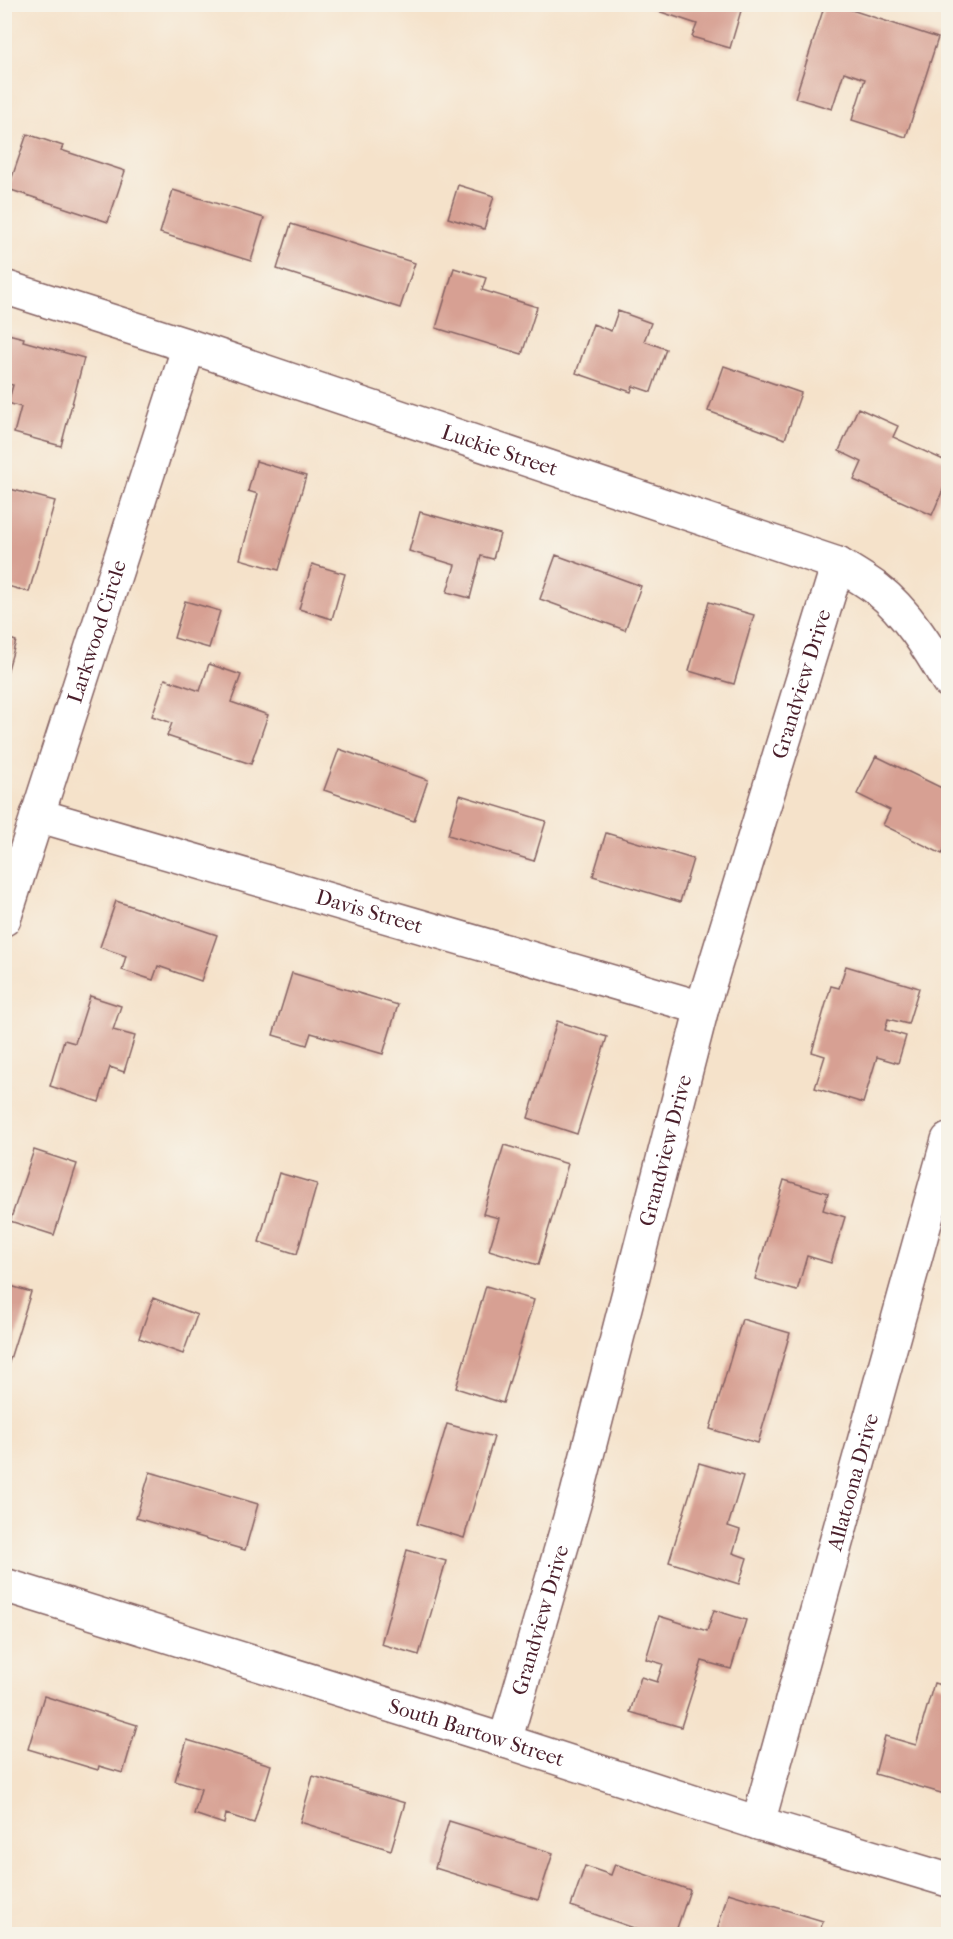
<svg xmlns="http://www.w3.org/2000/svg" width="953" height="1939" viewBox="0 0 953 1939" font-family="'IM FELL French Canon',serif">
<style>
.building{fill:#d7a093}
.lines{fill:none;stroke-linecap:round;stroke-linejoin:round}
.minor-casing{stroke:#866363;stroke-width:36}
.minor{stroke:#fff;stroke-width:33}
.labels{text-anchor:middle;stroke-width:4.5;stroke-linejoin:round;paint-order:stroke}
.street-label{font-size:21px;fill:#4a1f2b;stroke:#f7f3e8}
</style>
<rect width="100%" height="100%" fill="#f7f3e8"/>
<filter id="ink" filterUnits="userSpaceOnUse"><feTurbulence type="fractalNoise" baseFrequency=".0167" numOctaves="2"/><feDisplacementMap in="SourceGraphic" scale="12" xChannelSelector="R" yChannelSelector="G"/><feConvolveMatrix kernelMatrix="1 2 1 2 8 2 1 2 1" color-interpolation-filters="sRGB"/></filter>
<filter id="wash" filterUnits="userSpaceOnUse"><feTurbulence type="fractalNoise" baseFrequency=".008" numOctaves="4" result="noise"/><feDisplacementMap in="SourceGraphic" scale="24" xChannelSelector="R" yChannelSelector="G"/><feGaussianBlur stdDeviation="1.35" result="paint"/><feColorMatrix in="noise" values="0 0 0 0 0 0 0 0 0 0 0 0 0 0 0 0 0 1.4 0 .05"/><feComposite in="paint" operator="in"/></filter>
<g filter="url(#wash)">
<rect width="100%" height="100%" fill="#f5e2ca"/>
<g id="blocks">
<path class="building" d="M637,4h106l-13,44 -38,-11 5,-13z
M825,4h8l105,34 -32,99 -54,-17 13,-41 -21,-7 -12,37 -37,-11z
M27,134l36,12 -2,4 64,21 -17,51 -100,-33z
M458,185l36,11 -10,33 -36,-11z
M173,190l91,28 -13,43 -91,-28z
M291,224l124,39 -15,45 -123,-39z
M454,268l32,10 -4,12 55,17 -15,47 -86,-26z
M618,311l33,12 -7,18 22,8 -15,43 -18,-6 -2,6 -55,-19 17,-49 18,7z
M4,333l20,5 -1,3 61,17 -23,88 -47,-13 7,-26 -13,-4 5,-18 -9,-2z
M724,366l77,27 -16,46 -77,-28z
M858,408l40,18 -5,11 55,25v16l-16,37 -78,-35 8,-18 -23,-11z
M256,461l50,15 -27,94 -39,-11 18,-65 -10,-3z
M10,489l45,12 -26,91 -25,-7v-78z
M420,512l80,22 -7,25 -12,-3 -11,42 -23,-6 8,-27 -46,-14z
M556,555l85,31 -16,44 -85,-31z
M312,564l33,10 -13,45 -33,-10z
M185,601l35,10 -11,37 -35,-10z
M709,602l45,13 -20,69 -45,-13z
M4,637l12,4 -11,39h-1z
M209,664l32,11 -10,27 37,13 -17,49 -84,-28 5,-13 -20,-7 13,-37 35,12z
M339,749l89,31 -14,41 -90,-31z
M876,756l72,35v50l-6,13 -59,-29 7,-15 -33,-16z
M460,795l86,26 -12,40 -86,-26z
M606,833l87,26 -13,43 -87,-26z
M116,901l101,34 -16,46 -43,-15 -5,14 -31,-10 4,-14 -26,-9z
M846,966l73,22 -11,36 -20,-5 -3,11 21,6 -8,27 -21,-6 -14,46 -48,-15 10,-32 -13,-4 19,-66 8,2z
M292,973l106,32 -15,49 -72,-21 -4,12 -34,-10z
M90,996l31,10 -8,24 22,6 -11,36 -14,-5 -11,35 -49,-16 14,-46 11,3z
M557,1021l50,16 -30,97 -49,-16z
M504,1145l64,19 -30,101 -49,-15 10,-32 -16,-4z
M34,1150l43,14 -23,71 -44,-14z
M279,1173l38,11 -20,70 -38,-12z
M784,1180l44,13 -5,17 22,7 -14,46 -24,-7 -10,35 -42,-12z
M4,1284l27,8 -26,83h-1z
M486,1286l48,14 -31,103 -47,-15z
M153,1298l44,17 -14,39 -44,-16z
M742,1319l48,14 -32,110 -48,-14z
M447,1424l47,13 -30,101 -47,-14z
M699,1463l44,13 -15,50 12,4 -7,23 14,5 -8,26 -70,-22z
M150,1472l108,32 -13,46 -109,-32z
M407,1550l39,11 -27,94 -38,-11z
M714,1610l32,10 -15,49 -29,-8 -21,66 -51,-15 11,-35 16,5 6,-18 -17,-5 13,-43 48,15z
M934,1683l14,4v108l-73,-21 10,-38 31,9z
M44,1696l93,29 -14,48 -24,-7 -1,4 -70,-21z
M187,1740l84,25 -17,58 -28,-9 -2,10 -30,-10 7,-25 -26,-8z
M313,1776l92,27 -14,47 -91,-28z
M449,1821l104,32 -15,47 -103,-32z
M615,1864l75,26 -15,44h-24l-80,-28 14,-40 26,9z
M728,1893l95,28 -4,13h-103z"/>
</g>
</g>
<g filter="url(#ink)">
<use href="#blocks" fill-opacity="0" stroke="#866363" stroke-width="1.5"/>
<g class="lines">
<g class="minor-casing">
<g id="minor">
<path id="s1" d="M4,287l185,59 649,218c13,8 27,16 39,25 29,22 53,61 71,92"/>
<path id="s2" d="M37,815l665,193"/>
<path id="s3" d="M4,919l185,-573"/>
<path id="s4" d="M4,1585l501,156 253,82 190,57"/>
<path id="s5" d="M505,1741l72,-247 125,-486 136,-444"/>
<path id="s6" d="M758,1823l190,-683"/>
</g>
</g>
<use href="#minor" class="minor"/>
</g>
</g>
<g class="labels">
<g class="street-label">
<text dy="7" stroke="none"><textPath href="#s1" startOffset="522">Luckie Street</textPath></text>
<text dy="7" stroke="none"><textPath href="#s3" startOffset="302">Larkwood Circle</textPath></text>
<text dy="7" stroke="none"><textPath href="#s5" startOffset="1098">Grandview Drive</textPath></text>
<text dy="7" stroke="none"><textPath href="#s2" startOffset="346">Davis Street</textPath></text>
<text dy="7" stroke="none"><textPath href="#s5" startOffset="612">Grandview Drive</textPath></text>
<text dy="7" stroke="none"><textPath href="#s6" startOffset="354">Allatoona Drive</textPath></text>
<text dy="7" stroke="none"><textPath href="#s5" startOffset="126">Grandview Drive</textPath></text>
<text dy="7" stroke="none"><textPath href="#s4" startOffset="495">South Bartow Street</textPath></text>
</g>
</g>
<rect width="953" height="1939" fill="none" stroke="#f7f3e8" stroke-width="24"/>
</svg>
